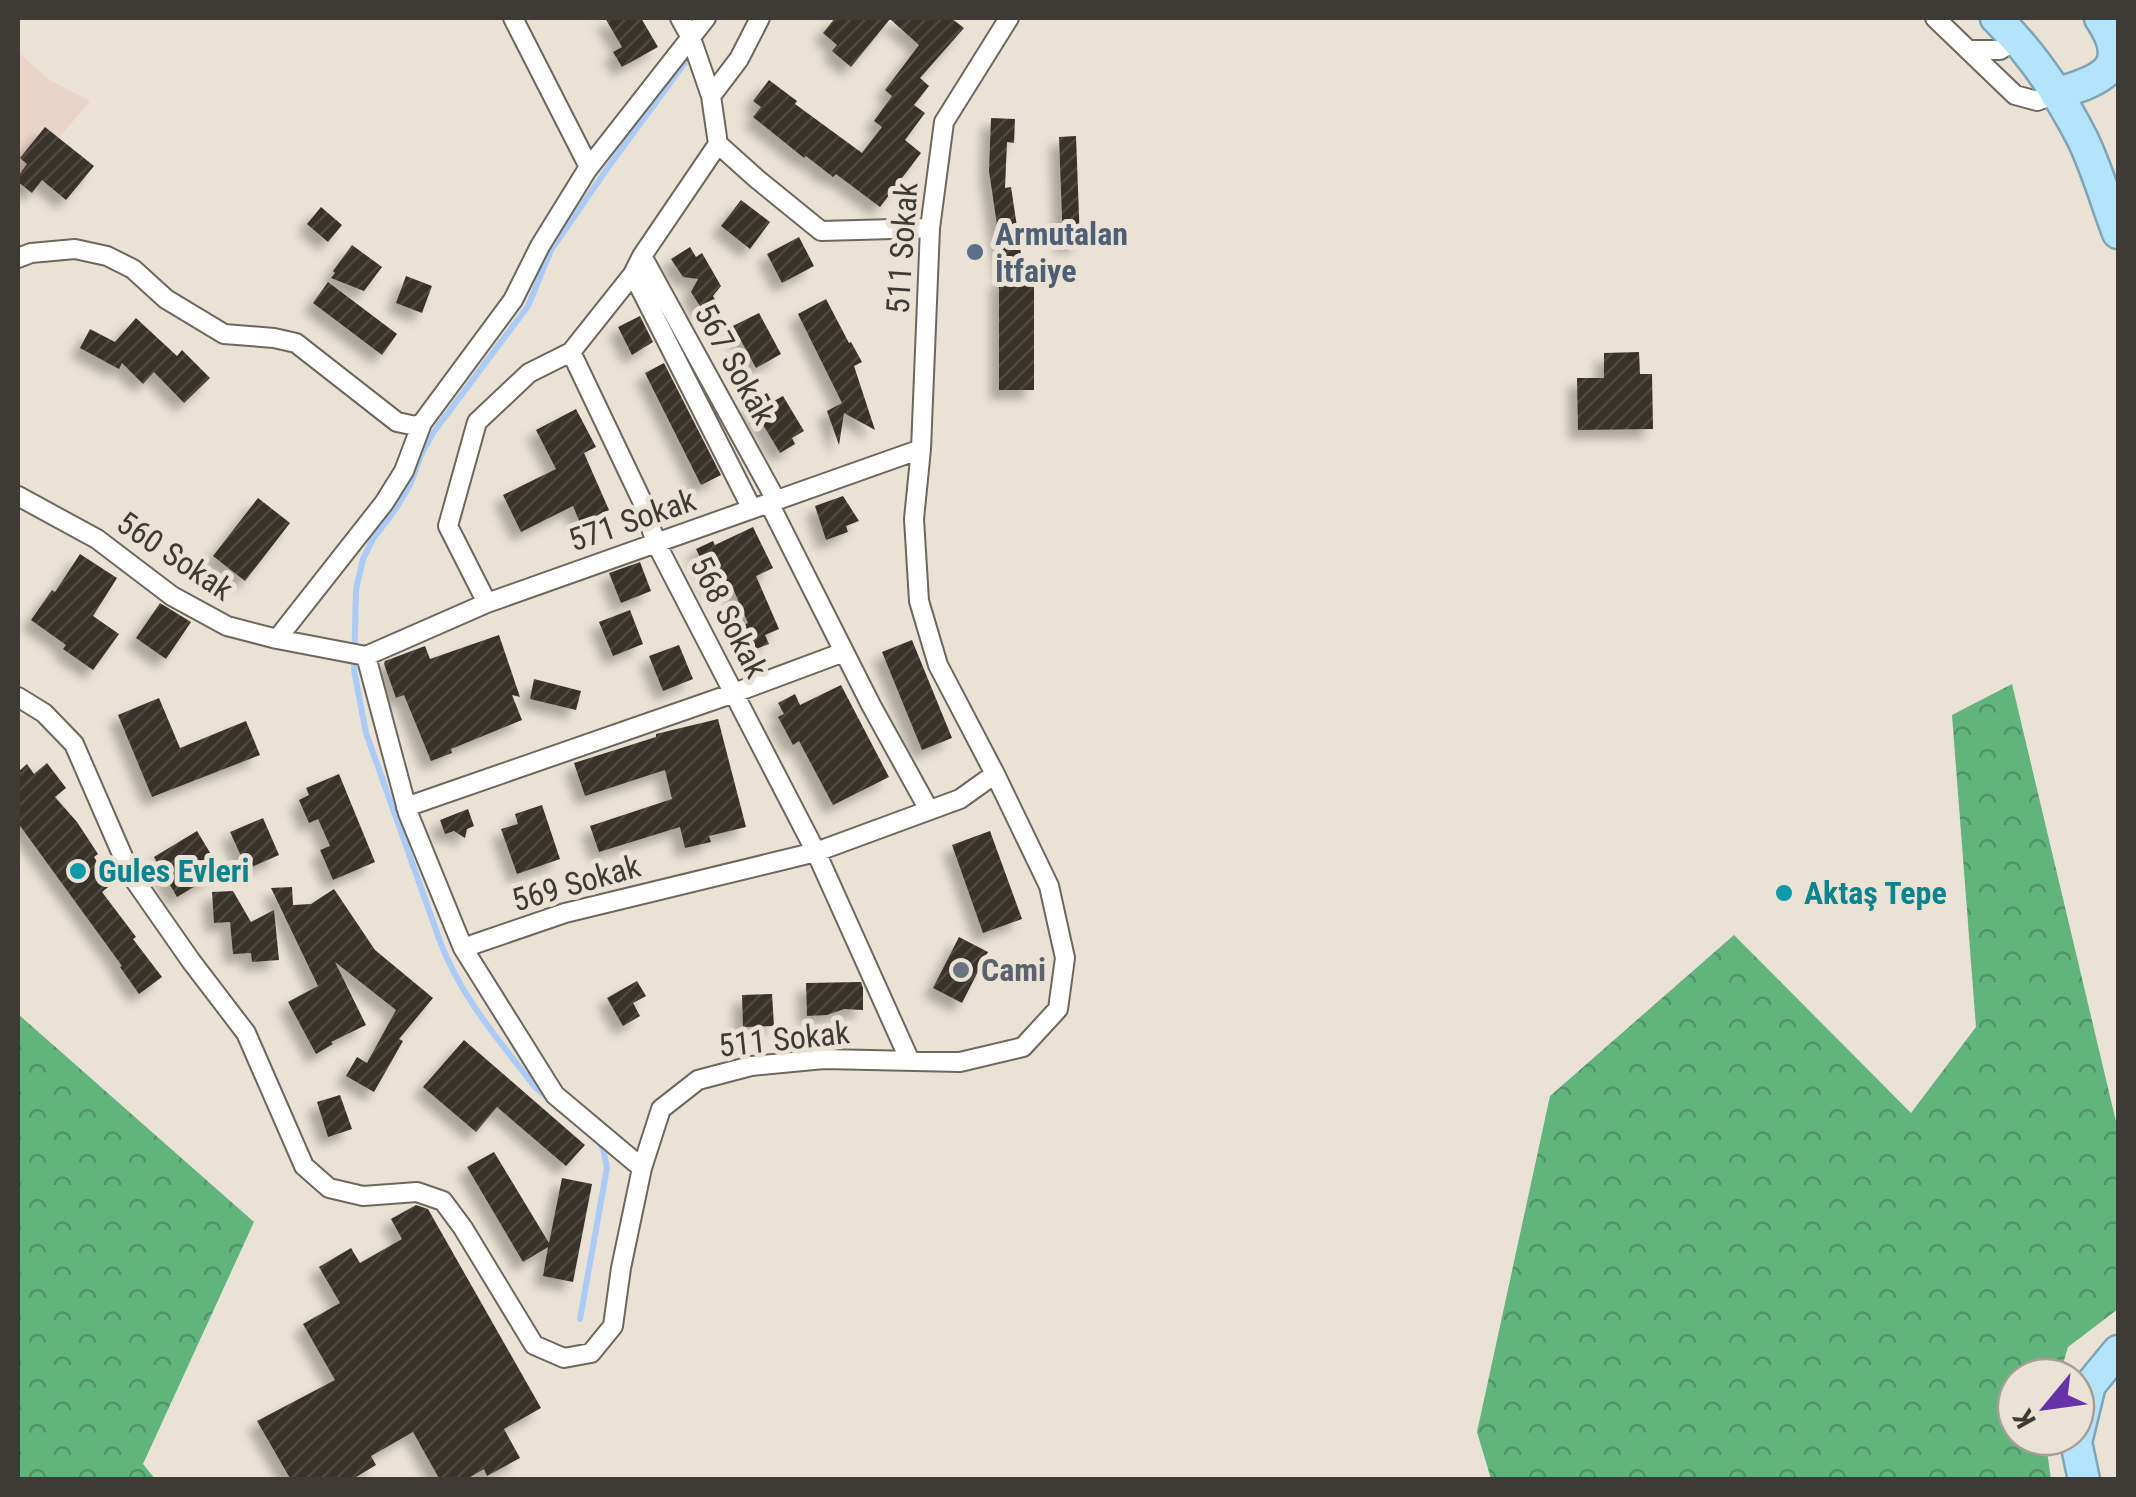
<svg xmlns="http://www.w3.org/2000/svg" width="2136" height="1497" viewBox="0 0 2136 1497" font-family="'Roboto Condensed',sans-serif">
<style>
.education{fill:#ead4c8}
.forest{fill:url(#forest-crowns)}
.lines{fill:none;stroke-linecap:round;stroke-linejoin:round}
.stream{stroke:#abcaf6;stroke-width:6}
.building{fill:url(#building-hatch);filter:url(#shadow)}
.minor-casing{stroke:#6d675c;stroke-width:22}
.trunk-casing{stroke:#7ea4b6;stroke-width:35}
.minor{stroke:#fff;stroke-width:18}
.trunk{stroke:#b4e4fc;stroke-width:30}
.service-dot{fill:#5c6f8a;stroke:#e9e2d5;stroke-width:4}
.culture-dot{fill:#0f9aa8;stroke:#e9e2d5;stroke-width:4}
.worship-dot{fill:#6b7280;stroke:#e9e2d5;stroke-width:4}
.labels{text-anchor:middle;stroke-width:10;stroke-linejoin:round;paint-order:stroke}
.service-label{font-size:32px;font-weight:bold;fill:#4e5e75;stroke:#e9e2d5;text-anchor:start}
.street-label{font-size:32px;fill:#3e3b36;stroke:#e9e2d5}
.culture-label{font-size:32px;font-weight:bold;fill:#0d838f;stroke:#e9e2d5;text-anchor:start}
.worship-label{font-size:32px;font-weight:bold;fill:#5b616d;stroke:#e9e2d5;text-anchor:start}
</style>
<defs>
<pattern id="forest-crowns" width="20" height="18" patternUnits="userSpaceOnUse" patternTransform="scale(2.5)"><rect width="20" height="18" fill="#60b47c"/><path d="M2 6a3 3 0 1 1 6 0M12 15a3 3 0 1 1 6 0" fill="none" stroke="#519466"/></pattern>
<pattern id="building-hatch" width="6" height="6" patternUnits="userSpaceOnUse" patternTransform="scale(2.5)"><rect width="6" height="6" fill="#383329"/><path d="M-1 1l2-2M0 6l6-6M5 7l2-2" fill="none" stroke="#4d4940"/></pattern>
<filter id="shadow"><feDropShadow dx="-9" dy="9" stdDeviation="5" flood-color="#0004"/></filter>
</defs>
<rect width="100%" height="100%" fill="#e9e2d5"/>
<path class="education" d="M18,52l30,27 42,22 -64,76 -8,-8z"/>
<path class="forest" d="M2012,684l106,446v179l-50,38 -9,30h-43v60h29l6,42h-560l-14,-47 73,-336 184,-161 177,178 65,-86 -24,-312z
M18,1014l236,208 -111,242 12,15h-137z"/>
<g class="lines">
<path class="stream" d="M550,1100l-15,-13c-36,-47 -72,-87 -94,-143l-75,-211 -12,-63 2,-80 7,-31 10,-20 22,-29 15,-25 12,-32 11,-20 95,-127 23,-56 58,-84 78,-106 1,-8
M580,1319l27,-151 -4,-20 -6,-8"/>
</g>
<path class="building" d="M605,18h36l17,29 -36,20 -9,-15 9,-5z
M835,18h116l13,10 -44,50 9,8 -15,19 11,8 -20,27 16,13 -41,54 -44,-33 -3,3 -27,-21 -2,2 -51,-41 8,-10 -8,-6 16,-21 28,21 -2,3 67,49 20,-26 -8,-6 18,-25 -7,-6 34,-45 -29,-26 -39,48 -19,-16 5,-6 -14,-12z
M991,118l24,1 -1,24 -7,-1 -2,46 6,-1 14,93h9v110h-35v-111h6l-16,-108z
M45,127l49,39 -28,34 -24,-20 -10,13 -14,-11v-6l9,-12 -7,-6z
M1076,136l4,107 -17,1 -4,-107z
M741,200l29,22 -20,27 -29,-23z
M321,207l21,18 -14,17 -21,-18z
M799,237l15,29 -32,17 -15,-29z
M352,245l30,22 -18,24 -33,-13 4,-5 -2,-2z
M690,247l6,10 6,-4 19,33 -8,10 4,7 -14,8 -12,-19 7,-13 -15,-2 -12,-18z
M406,276l26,10 -10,27 -26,-10z
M328,282l69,52 -15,21 -69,-52z
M826,299l23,44 2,-1 11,20 -8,4 21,64 -31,-17 -5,32 -12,-34 15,-8 -44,-89z
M759,313l22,41 -25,14 -23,-42z
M640,316l13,26 -21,13 -14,-28z
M136,318l41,38 5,-6 28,28 -26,25 -30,-31 -11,12 -21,-21 -3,6 -39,-21 10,-19 25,13z
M1639,352l1,22h12l1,55 -75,1 -1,-52h27v-25z
M664,363l57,112 -20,10 -56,-112z
M767,393l5,9 11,-6 21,35 -12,7 3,6 -15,9 -30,-50z
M576,409l20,38 -12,6 25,57 -29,13 -7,-17 -52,26 -18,-37 53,-26 -20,-39z
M843,496l16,25 -13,5 2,6 -22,8 -11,-34z
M258,498l32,25 -45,58 -32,-25z
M753,527l20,41 -17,8 23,53 -14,6 4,9 -21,8 -11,-24 11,-5 -17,-39 -15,7 -20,-42 17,-8 2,4z
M80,554l37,24 -24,38 26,18 -26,36 -30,-21 3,-4 -35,-25 21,-30 3,2z
M640,562l11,29 -30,12 -12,-30z
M160,603l31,19 -25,37 -30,-21z
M630,610l13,34 -30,12 -14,-34z
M499,635l21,62 -8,-2 10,25 -71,29 1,4 -21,8 -27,-66 -8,3 -12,-34 1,-3 40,-15 5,13z
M912,640l40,98 -30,12 -40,-98z
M679,645l14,34 -30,12 -14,-35z
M534,679l47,12 -5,19 -46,-11z
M841,685l48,92 -56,28 -34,-64 -6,4 -15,-28 6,-3 -6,-11 17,-9 5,11z
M159,698l21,50 66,-27 14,34 -108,42 -34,-82z
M718,719l28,108 -37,9 2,6 -26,6 -5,-21 -81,25 -9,-26 82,-27 -7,-29 -80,26 -11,-33 82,-26v-3z
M47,763l19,25 -11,9 22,25 21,32 -4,3 18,27 -10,8 34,45 -3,2 29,38 -23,17 -19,-27 2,-1 -104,-143v-51l9,-8 7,10z
M339,774l36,88 -42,18 -13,-30 10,-4 -12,-27 -9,4 -10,-23 10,-5 -3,-7z
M542,805l18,54 -43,15 -16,-45 17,-5 -3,-10z
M468,809l6,17 -7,3 -2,9 -11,-7 -9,3 -5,-14z
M263,818l16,37 -32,14 -17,-37z
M197,831l24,40 -44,26 -23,-40z
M990,831l32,88 -39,14 -31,-88z
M292,887l1,18 18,-1 23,-15 41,61 58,48 -34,41 4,2 -29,51 -28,-16 11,-19 10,6 29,-53 -61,-48 31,63 -35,17 2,2 -17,10 -28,-52 30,-16 -47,-98z
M233,891l18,31 23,-12 5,50 -27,2 -1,-9 -18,1 -3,-32 -16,1 -2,-31z
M959,937l29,15 -26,51 -29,-15z
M637,981l9,15 -13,7 7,13 -17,10 -16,-28z
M861,982l2,6v22l-19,-1 -17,6 -20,1 -1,-33z
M772,994l2,32 -31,1 -1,-32z
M464,1040l121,105 -19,21 -69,-59 -21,25 -53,-45z
M340,1095l12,34 -24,8 -11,-35z
M494,1152l55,91 13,-65 30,6 -19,98 -30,-6 5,-29 -25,15 -56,-95z
M416,1205l12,4 113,199 -37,21 16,29 -33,18 -3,-7 -19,11h-25l-27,-48 -42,24 5,9 -25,15h-60l-34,-59 78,-41 -32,-56 37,-21 -21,-36 32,-19 9,15 42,-24 -11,-20z"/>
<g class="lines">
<g class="minor-casing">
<path id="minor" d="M513,18l76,149
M680,18l11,20 20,58 7,48 39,35 64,52 109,-3
M1935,18l80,77 22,6 19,-7
M1968,50h32l17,-11
M711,96l28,-37 21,-41
M642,256l134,244
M18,258l13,-5 44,-4 32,7 26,13 33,30 58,35 50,4 22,5 101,79 19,4 6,-3
M633,274l119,235
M571,352l71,149 14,42 160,309 94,209
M18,496l79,43 75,57 55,30 50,13 89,17
M769,503l102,202 58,105
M487,603l-39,-77 29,-104 52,-49 42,-21 62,-78 9,-18 76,-112
M277,639l107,-136 20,-32 18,-48 91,-123 27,-54 47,-76 119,-152
M366,656l42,157 55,135 102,-35 251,-61 144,-53 35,-25
M366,656l121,-53 434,-154
M18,697l26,16 30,31 57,131 60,86 55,72 58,133 25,22 34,8 54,-4 26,9 20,27 71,117 30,13 27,-5 22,-27 8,-58 21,-100 19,-59 37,-29 53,-14 73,-7 136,3 63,-15 35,-38 7,-51 -16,-72 -54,-112 -57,-109 -19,-64 -5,-82 7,-70 9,-221 14,-106 65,-104
M406,807l328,-114 110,-41
M463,948l92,147 87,73"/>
</g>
<g class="trunk-casing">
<path id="trunk" d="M1996,18c34,33 64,77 86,120 15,30 24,64 36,95
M2056,94c45,-14 78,-25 44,-76
M2084,1480l-8,-38 14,-57 28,-34"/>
</g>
<use href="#minor" class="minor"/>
<use href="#trunk" class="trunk"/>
</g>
<circle class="service-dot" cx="975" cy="252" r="10"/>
<g class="culture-dot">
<circle cx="78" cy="871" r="10"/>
<circle cx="1784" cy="893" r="10"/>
</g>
<circle class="worship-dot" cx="961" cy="970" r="10"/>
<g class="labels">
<g class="service-label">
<text x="995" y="245">Armutalan<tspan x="995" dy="37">İtfaiye</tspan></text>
</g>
<g class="street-label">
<text transform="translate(902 248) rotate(-86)" y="11">511 Sokak</text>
<text transform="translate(735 364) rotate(61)" y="11">567 Sokak</text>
<text transform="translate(632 520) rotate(-19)" y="11">571 Sokak</text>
<text transform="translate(175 556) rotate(34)" y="11">560 Sokak</text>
<text transform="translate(729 617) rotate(63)" y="11">568 Sokak</text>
<text transform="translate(576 883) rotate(-16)" y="11">569 Sokak</text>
<text transform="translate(784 1039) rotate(-6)" y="11">511 Sokak</text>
</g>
<g class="culture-label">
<text x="98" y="882">Gules Evleri</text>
<text x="1804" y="904">Aktaş Tepe</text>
</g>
<g class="worship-label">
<text x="981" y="981">Cami</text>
</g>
</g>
<rect width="2136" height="1497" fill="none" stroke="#3e3b36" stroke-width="40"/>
<g transform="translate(2046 1407) rotate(241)"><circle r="48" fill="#e9e2d5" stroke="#a59f95" stroke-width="2.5"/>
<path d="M0-8L18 38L0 25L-18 38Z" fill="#6731a8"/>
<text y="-15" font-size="28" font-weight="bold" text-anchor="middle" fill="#3e3b36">K</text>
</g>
</svg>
